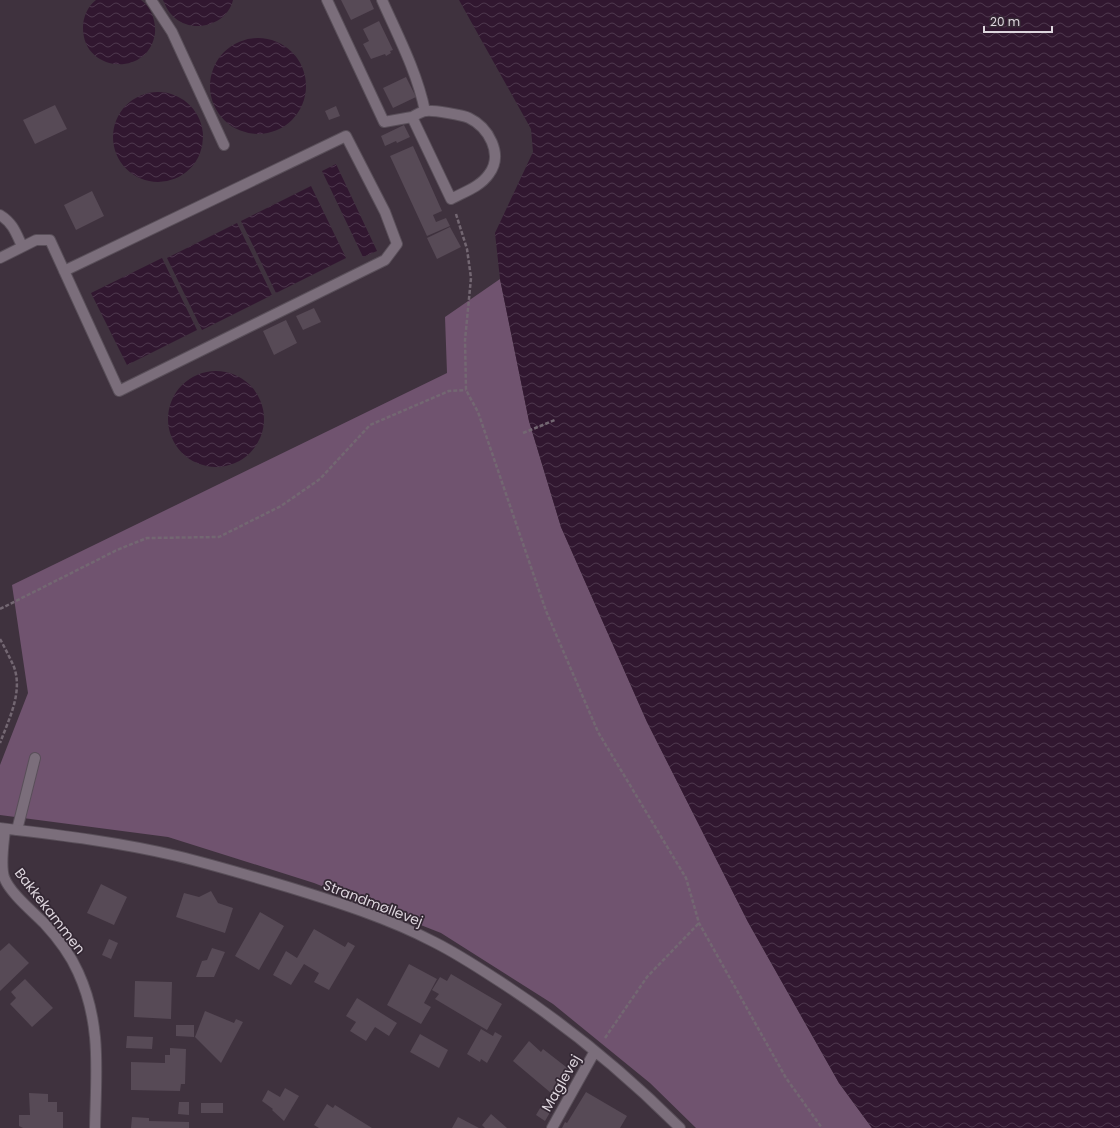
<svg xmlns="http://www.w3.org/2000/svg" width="1120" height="1128" viewBox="0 0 1120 1128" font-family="Poppins,sans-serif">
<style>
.grass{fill:#70536f}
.water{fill:url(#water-waves)}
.building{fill:#574a56}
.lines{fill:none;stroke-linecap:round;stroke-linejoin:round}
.lane-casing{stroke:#594f59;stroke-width:12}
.street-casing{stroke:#594f59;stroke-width:12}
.path{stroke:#736772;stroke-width:2.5;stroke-dasharray:4 2;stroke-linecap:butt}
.lane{stroke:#7b6e7b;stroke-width:10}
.street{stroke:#7b6e7b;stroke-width:10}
.labels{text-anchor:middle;stroke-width:3.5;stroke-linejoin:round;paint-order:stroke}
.street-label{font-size:14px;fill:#ded6de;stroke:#342834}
</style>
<defs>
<pattern id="water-waves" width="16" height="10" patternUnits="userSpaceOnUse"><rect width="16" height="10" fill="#311730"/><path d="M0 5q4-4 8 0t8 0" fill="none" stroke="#4e384e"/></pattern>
</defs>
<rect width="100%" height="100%" fill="#3f323e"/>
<path class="grass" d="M500,279l29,142 32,106 86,195 101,200 91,161 33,45h-176l-46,-45 -97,-79 -112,-71 -127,-50 -146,-46 -168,-22v-50l28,-72 -16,-108 435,-212 -2,-56z"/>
<path class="water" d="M96,0h45c10,7 15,21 14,33 -6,45 -73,40 -72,-6 0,-10 5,-21 13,-27z
M163,0h70c-6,25 -39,34 -58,18 -6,-5 -9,-11 -12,-18z
M459,0h661v1128h-248l-33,-45 -91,-161 -101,-200 -86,-195 -32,-106 -29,-142 -5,-46 38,-81 -2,-23z
M210 86a48 48 0 1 1 96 0a48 48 0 1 1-96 0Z
M113 137a45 45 0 1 1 90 0a45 45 0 1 1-90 0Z
M336,164l41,87 -14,6 -41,-86z
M311,186l35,72 -70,35 -35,-72z
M237,223l35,72 -70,35 -35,-72z
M162,258l35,72 -70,35 -36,-72z
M168 419a48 48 0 1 1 96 0a48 48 0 1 1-96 0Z"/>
<path class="building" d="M341,0h29l4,9 -23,11z
M379,21l14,29 -3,1 1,2 -5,3 -1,-2 -14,5 -8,-15 6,-3 -6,-12z
M406,77l10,20 -23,11 -10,-20z
M55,105l12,24 -32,15 -12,-24z
M336,106l4,10 -11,4 -4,-9z
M404,125l6,12 -13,6 -1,-2 -11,5 -4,-10z
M413,146l29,65 -9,4 3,7 10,-4 4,8 -23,10 -37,-80z
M92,191l12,25 -28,14 -12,-25z
M450,227l11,20 -24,12 -10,-21z
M314,308l7,14 -18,8 -7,-14z
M286,320l11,23 -23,12 -11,-24z
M101,884l26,13 -13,28 -27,-12z
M211,891l7,12 15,5 -8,25 -49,-16 8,-24 15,4z
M260,912l24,14 -25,44 -24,-14z
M314,929l31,18 3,-5 7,4 -26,44 -15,-8 5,-9 -15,-9 -13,21 -18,-10 13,-24 11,7z
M109,939l9,4 -7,16 -9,-4z
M9,943l20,20 -29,28v-40z
M212,948l13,4 -11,25h-18l6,-16 5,-1z
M409,964l28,15 -13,24 7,4 -10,17 -34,-19z
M451,974l51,30 -15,26 -52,-31 4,-5 -7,-4 8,-13 7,4z
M25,979l28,29 -21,19 -22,-23 6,-6 -5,-6z
M135,981l37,1 -1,37 -37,-2z
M357,998l40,25 -8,13 -14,-9 -9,14 -16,-10 6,-9 -10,-6z
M205,1011l29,12 2,-4 7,3 -22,41 -26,-26z
M176,1025h18v12l-18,-1z
M481,1029l12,7 2,-4 7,4 -15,27 -6,-4 -1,3 -13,-8z
M420,1034l28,16 -9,18 -29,-16z
M127,1036l26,1 -1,12 -26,-1z
M529,1041l12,11 2,-3 27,21 -19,23 -38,-32z
M170,1048l16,1 -1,35h-4l-1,7 -49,-1v-28l34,1v-8h5z
M285,1088l14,8 -15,25 -12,-11 1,-1 -11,-8 6,-11 12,7z
M586,1092l41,24 -7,12h-58l3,-6 2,1z
M29,1093l19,1v8h9v10h6v16h-40l-4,-2v-11h11z
M179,1102h10v13l-11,-1z
M201,1103h22v10h-22z
M543,1103l9,6 -7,12 -9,-6z
M327,1104l6,4 2,-3 37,23h-53l-5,-3z
M491,1114l16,14h-22l-3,-3z
M132,1117l17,1v3l40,1v6h-58z
M458,1117l21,11h-27z"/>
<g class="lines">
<g class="lane-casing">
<path id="lane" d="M151,0l21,32 52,113
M327,0l57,122 28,-5 39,82c13,-7 29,-12 38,-25 15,-20 -1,-47 -20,-56 -6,-3 -36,-8 -43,-7 -4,0 -10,4 -14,6
M382,0c16,36 35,72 43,111
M0,215c13,8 16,18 22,31
M0,258l36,-18h14l69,151 266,-131 12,-16 -12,-32 -39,-76 -282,135
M17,830l18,-72"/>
</g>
<g class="street-casing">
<path id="street" d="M0,828c59,7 119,14 177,28 37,9 74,20 111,31 49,15 100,31 146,55 22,11 42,24 62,37 67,43 128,93 184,149
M5,829c-1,13 -5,35 -1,48 5,15 28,34 40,46 13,14 26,31 34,49 24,52 18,101 17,156
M552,1128l43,-77"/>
</g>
<path class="path" d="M456,214l11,35 4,29 -6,62 1,50 12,22 68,199 52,121 88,146 13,45 87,155 36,50
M523,433l32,-13
M0,609l117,-59 30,-12 72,-1 62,-31 39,-27 50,-54 79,-34 17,-1
M0,639c5,9 10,19 14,28 9,25 -5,52 -14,76
M605,1038l42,-61 52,-54"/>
<use href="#lane" class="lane"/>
<use href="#street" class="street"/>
</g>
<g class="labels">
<g class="street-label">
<text transform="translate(373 903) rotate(21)" y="5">Strandmøllevej</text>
<text transform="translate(50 911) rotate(52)" y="5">Bakkekammen</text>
<text transform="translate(561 1083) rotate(-60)" y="5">Maglevej</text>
</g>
</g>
<path d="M984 26v6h68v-6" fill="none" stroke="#ded6de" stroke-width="2"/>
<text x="990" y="26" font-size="12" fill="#ded6de" stroke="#342834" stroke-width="3" paint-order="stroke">20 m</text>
</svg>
